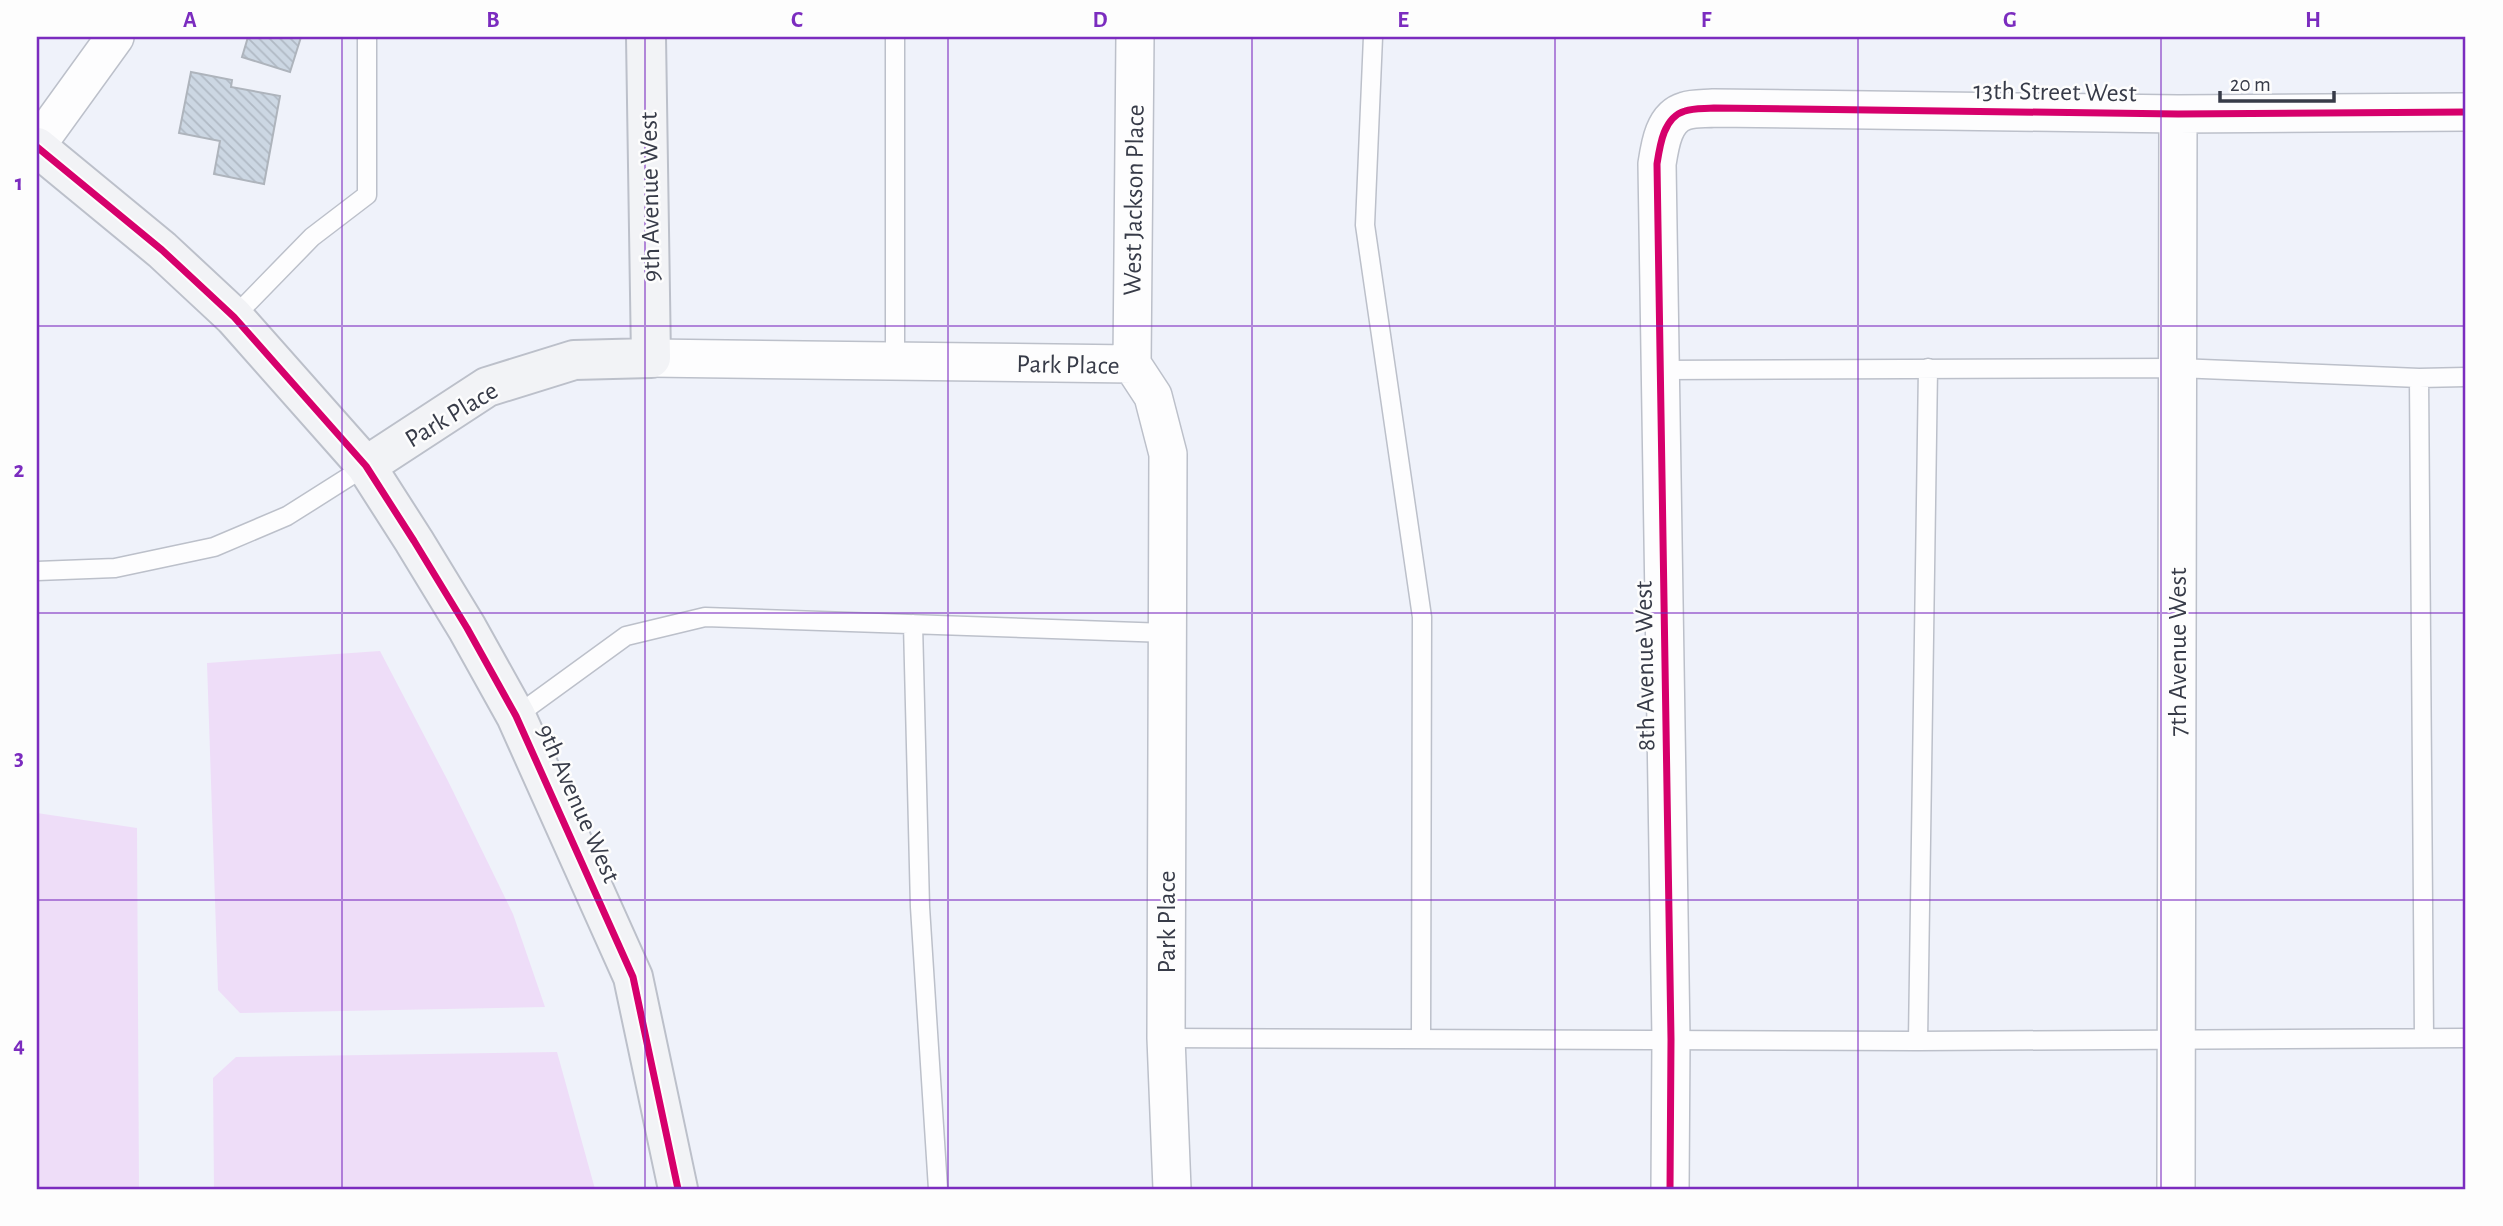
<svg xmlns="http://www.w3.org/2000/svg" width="2503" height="1226" viewBox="0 0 2503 1226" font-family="'Alegreya Sans',sans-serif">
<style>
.park{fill:#eeddf8}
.building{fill:url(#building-back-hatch);stroke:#aeb4bc;stroke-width:2}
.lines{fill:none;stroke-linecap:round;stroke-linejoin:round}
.lane-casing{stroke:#bcc0ca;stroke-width:21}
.street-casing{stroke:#bcc0ca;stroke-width:40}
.secondary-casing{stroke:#bcc0ca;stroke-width:42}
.lane{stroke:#fdfdfe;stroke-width:18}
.street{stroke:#fdfdfe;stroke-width:37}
.secondary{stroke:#f2f3f6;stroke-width:38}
.cycleway-casing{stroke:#fdfdfd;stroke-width:11}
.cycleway{stroke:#d6006c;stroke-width:7}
.grid{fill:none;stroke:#7b2cbf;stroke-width:2;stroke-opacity:0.55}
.labels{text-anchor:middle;stroke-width:5;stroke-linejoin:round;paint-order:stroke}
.street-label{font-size:26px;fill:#373b48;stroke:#fdfdfd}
.neatline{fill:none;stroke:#7b2cbf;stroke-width:2.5}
.grid-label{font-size:23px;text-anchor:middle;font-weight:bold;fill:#7b2cbf}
</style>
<defs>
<pattern id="building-back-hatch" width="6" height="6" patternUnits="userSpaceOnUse" patternTransform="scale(1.75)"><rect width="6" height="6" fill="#ccd7e3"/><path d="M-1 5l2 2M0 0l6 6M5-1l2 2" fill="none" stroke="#b0b9c4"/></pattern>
</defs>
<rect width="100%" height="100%" fill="#eff2fa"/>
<path class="park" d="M380,651l68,130 65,133 32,93 -305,6 -22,-23 -11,-327z
M37,813l100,15 2,361h-102z
M557,1052l38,137h-381l-1,-111 23,-21z"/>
<path class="building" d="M248,37h53l-11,35 -48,-15z
M191,72l41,8 -1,7 49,9 -16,88 -50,-10 6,-33 -41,-8z"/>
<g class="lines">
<g class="lane-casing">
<path id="lane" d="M895,37v324
M1373,37l-8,188 57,392 -1,422
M234,317l78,-80 55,-42v-158
M1660,370l518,-2 241,10 47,-1
M2419,378l5,660
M37,571l78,-3 99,-21 73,-31 79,-50
M913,624l7,283 18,282
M516,716l110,-80 79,-19 462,16
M1166,1038l752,3 548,-3
M1918,1041l10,-673"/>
</g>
<g class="street-casing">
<path id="street" d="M37,145l78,-108
M651,358l481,6
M1132,364l21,32 15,58 -2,584 6,151
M1132,364l3,-327
M1670,1189l1,-150 -14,-875c3,-20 7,-47 28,-53 9,-3 20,-2 29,-3l464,6 288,-2
M2176,1189l2,-1075"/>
</g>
<g class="secondary-casing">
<path id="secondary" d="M37,147l125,103 72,67 132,149 48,75 53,87 49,88 117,261 45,212
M366,466l121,-79 87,-27 77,-2 -5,-321"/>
</g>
<use href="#lane" class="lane"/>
<use href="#street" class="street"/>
<use href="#secondary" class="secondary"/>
<g class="cycleway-casing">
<path id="cycleway" d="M37,147l125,103 72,67 132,149 48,75 53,87 49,88 117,261 45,212
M1670,1189l1,-150 -14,-875c3,-20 7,-47 28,-53 9,-3 20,-2 29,-3l464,6 288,-2"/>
</g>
<use href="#cycleway" class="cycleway"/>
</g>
<path class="grid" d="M342,37v1152M645,37v1152M948,37v1152M1252,37v1152M1555,37v1152M1858,37v1152M2161,37v1152M37,326h2429M37,613h2429M37,900h2429"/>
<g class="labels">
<g class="street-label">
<text transform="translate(2055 91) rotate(1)" y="9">13th Street West</text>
<text transform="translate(649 197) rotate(-91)" y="9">9th Avenue West</text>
<text transform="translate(1133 200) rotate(-89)" y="9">West Jackson Place</text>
<text transform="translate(1068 364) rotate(1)" y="9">Park Place</text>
<text transform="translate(451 414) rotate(-31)" y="9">Park Place</text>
<text transform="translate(2177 652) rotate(-90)" y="9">7th Avenue West</text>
<text transform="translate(1644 666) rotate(-91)" y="9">8th Avenue West</text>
<text transform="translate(579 803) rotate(66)" y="9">9th Avenue West</text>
<text transform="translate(1166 922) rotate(-90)" y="9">Park Place</text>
</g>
</g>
<rect width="2503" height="1226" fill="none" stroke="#fdfdfd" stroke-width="77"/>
<path d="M2220 91v10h114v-10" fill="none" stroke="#373b48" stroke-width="3.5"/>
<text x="2230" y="91" font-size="21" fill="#373b48" stroke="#fdfdfd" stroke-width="5" paint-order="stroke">20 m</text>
<rect x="38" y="38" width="2426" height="1150" class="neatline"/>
<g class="grid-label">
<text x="190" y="27">A</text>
<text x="493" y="27">B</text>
<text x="797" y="27">C</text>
<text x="1100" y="27">D</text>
<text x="1403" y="27">E</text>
<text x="1706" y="27">F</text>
<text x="2010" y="27">G</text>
<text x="2313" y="27">H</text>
<text x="19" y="190">1</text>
<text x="19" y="477">2</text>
<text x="19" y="765">3</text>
<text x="19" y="1052">4</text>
</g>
</svg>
